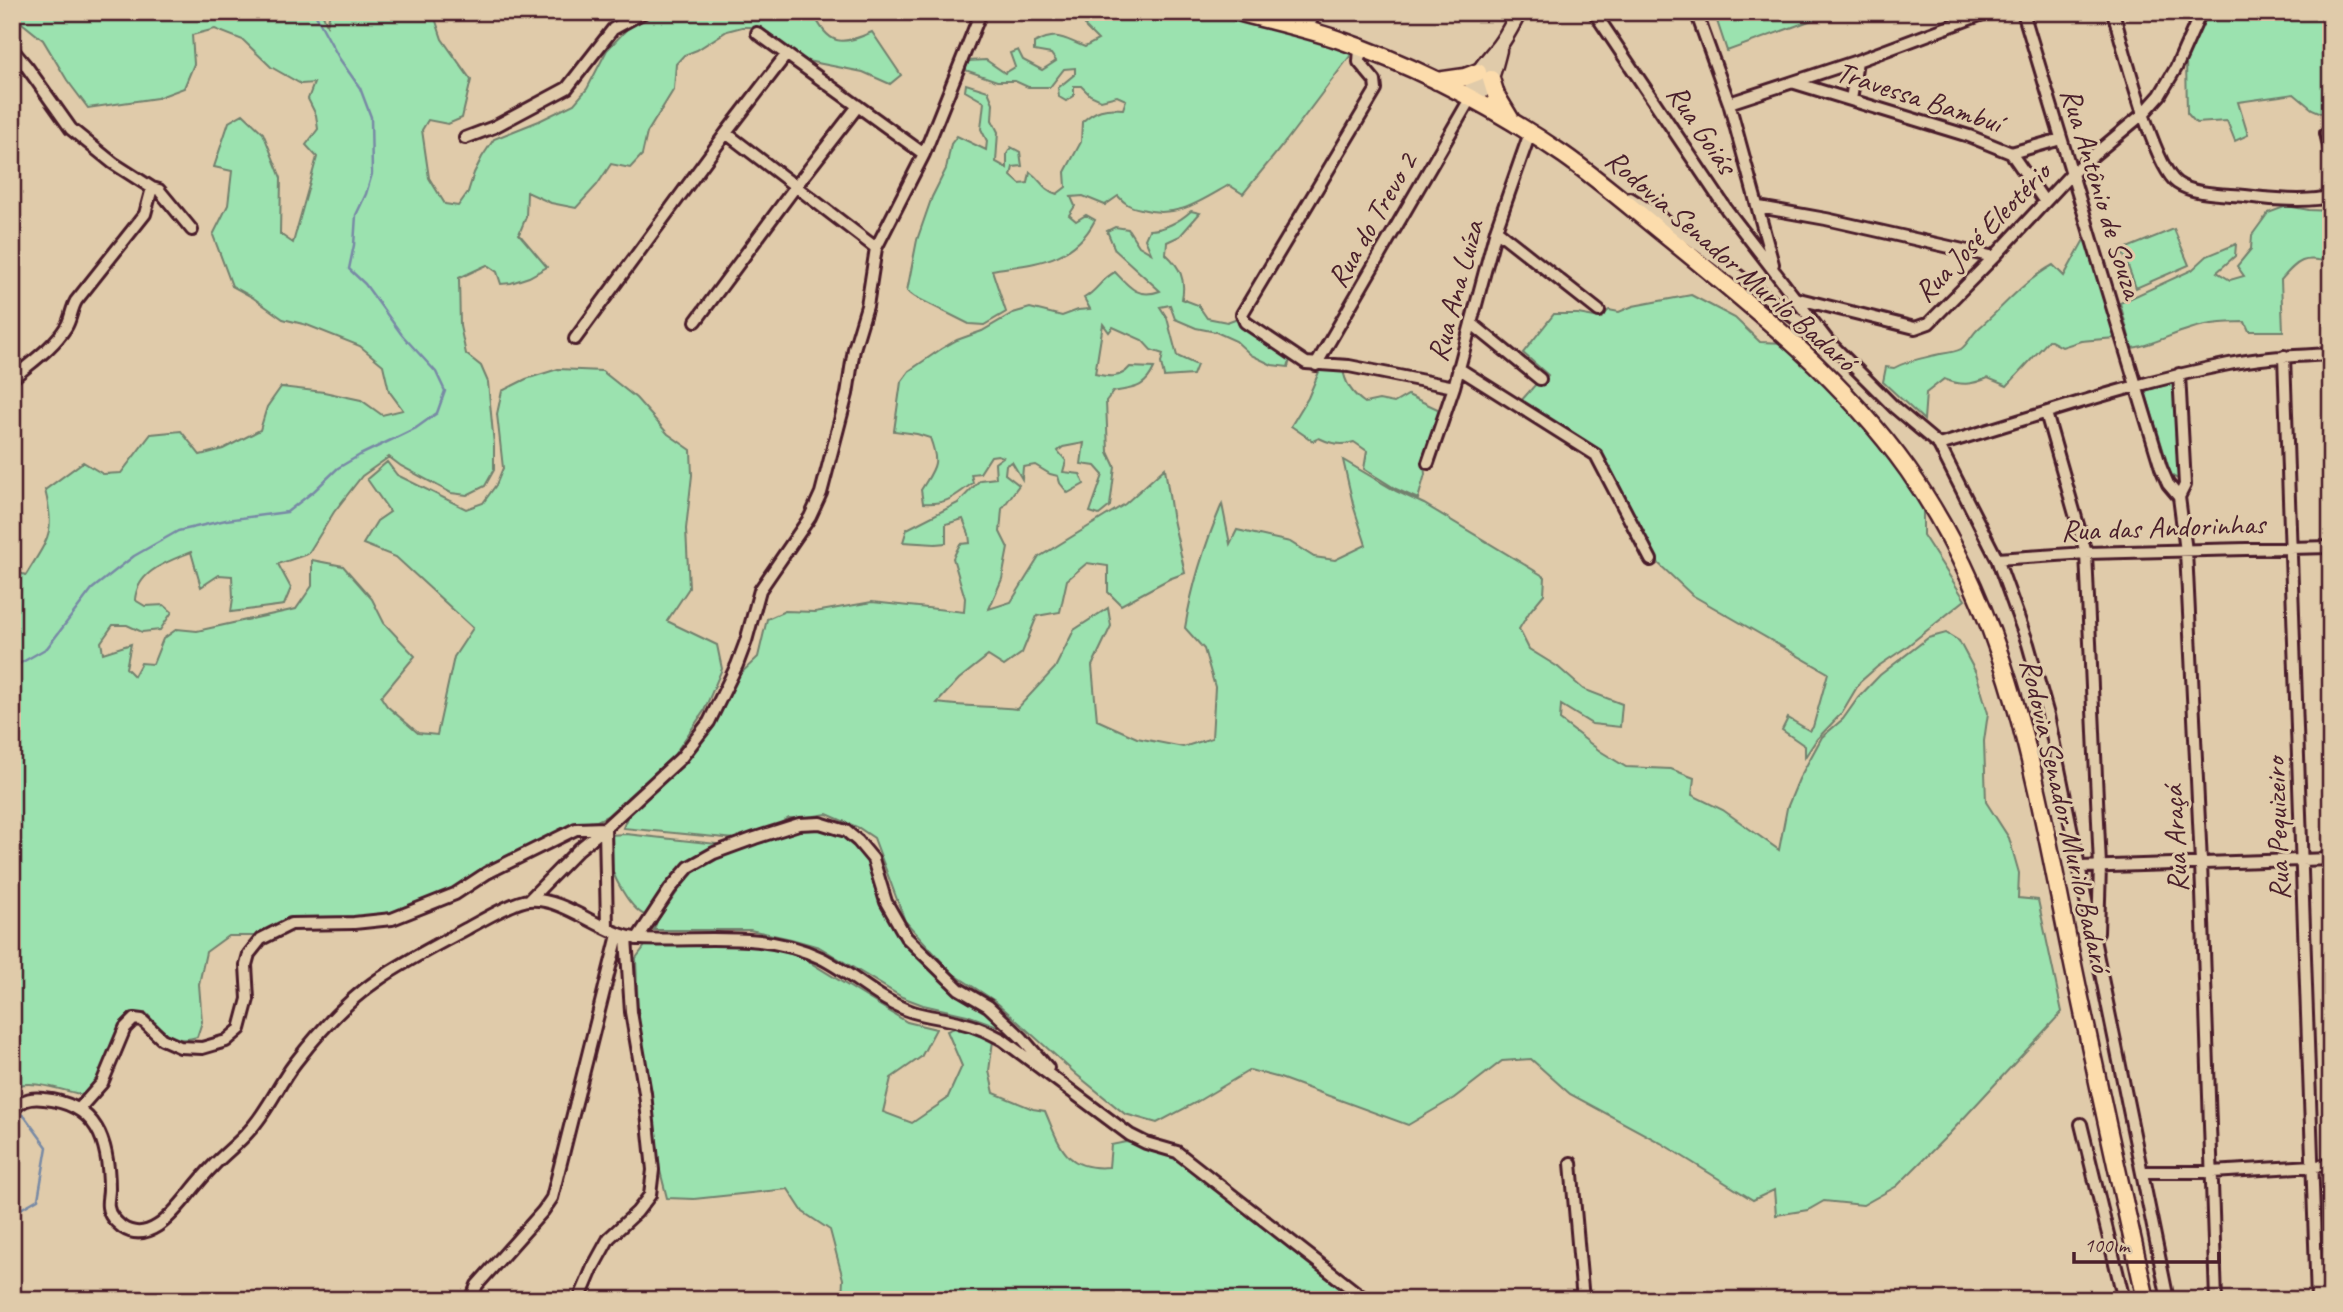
<svg xmlns="http://www.w3.org/2000/svg" width="2343" height="1312" viewBox="0 0 2343 1312" font-family="Caveat,sans-serif">
<style>
.green{fill:#9be2af;stroke:#72806d;stroke-width:2}
.lines{fill:none;stroke-linecap:round;stroke-linejoin:round}
.stream{stroke:#788aa5;stroke-width:2.5}
.street-casing{stroke:#4a1f2b;stroke-width:16}
.secondary-casing{stroke:#4a1f2b;stroke-width:19}
.primary-casing{stroke:#4a1f2b;stroke-width:21}
.street{stroke:#e0cbaa;stroke-width:10}
.secondary{stroke:#e0cbaa;stroke-width:14}
.primary{stroke:#fcdcac;stroke-width:16}
.labels{text-anchor:middle;stroke-width:6;stroke-linejoin:round;paint-order:stroke}
.street-label{font-size:30px;fill:#4a1f2b;stroke:#e0cbaa}
</style>
<rect width="100%" height="100%" fill="#e0cbaa"/>
<filter id="ink" filterUnits="userSpaceOnUse"><feTurbulence type="fractalNoise" baseFrequency=".0143" numOctaves="2"/><feDisplacementMap in="SourceGraphic" scale="14" xChannelSelector="R" yChannelSelector="G"/><feConvolveMatrix kernelMatrix="1 2 1 2 8 2 1 2 1" color-interpolation-filters="sRGB"/></filter>
<g filter="url(#ink)">
<path class="green" d="M12,12h310l5,13 3,-13h103l9,27 29,41 -9,38 -14,6 -20,-4 -6,10 7,48 16,26 13,2 10,-14 6,-19 8,-16 12,-18 45,-18 35,-17 13,-15 20,-39 20,-21 19,-11 12,-6h155c15,34 28,34 59,20l29,43 -11,9 -27,-12 -56,-11 -47,-34h-18l-15,4 -30,19 -13,5 -8,9 -2,25 -27,44 -5,22 -12,13 -19,-4 -14,21 -21,23 -25,-5 -24,-11 -1,25 -7,17 28,33 -18,10 -18,6 -10,1 -4,-12 -10,-7 -28,13 1,48 6,28 15,12 7,16 6,63v25l-9,16 -18,9 -16,-2 -50,-27 -12,-9 -27,19 -28,36 -26,42 -30,10 13,24 -7,17 -53,7 2,-14 -1,-22 -13,-1 -18,12 -10,-35c-24,10 -54,19 -56,48l10,6 19,-1 8,7 -12,18 -18,2 -15,-7h-14l-12,17 2,11 28,-9 -5,24 8,8 7,-13 12,1 10,-25 14,-10 20,2 99,-22 16,-23v-26l31,6 29,33 12,24 31,33 -34,41 6,9 31,27 19,2 17,-78 19,-29 -77,-71 -33,-13 14,-23 13,-9 -23,-33 20,-17 10,13 69,34 17,-6 13,-18 7,-17 -6,-54 5,-23 24,-12 32,-10 44,2 34,27 32,36 23,16 1,25 -6,54 3,59 -22,33 50,24 5,24 -18,42 -30,44 -67,61 -10,5 -24,3 -43,24 -45,21 -37,22 -58,23 -101,6 -32,16h-29l-22,16 -7,32 3,38 -5,15c-25,8 -35,-7 -51,-24h-13l-13,13 -23,54 -13,15c-17,-3 -59,-19 -72,-6v-518l14,4c22,-37 30,-41 19,-85l38,-28 20,12 18,-1 30,-39 30,-3 19,24 23,-6 37,-19 7,-23 14,-20 43,5 37,8 21,15 21,-5 -14,-19 -6,-26 -23,-19 -53,-21 -24,-6 -31,-22 -20,-11 -19,-51 15,-30 4,-34 -18,-4 15,-45 14,-8 20,19 18,45 -1,56 13,9 24,-86 -11,-12 12,-16 -2,-14 -8,-16 6,-16 -13,1 -30,-17 -28,-27 -28,-11 -23,6 2,29 -10,24 -27,10 -69,10 -21,-28 -24,-40 -31,-25z
M1089,12h129l93,26 42,14 -67,89 -43,53 -14,-9c-30,17 -52,34 -88,24 -11,-2 -16,-5 -23,-13l-13,9 -22,-9 -12,1 4,9 -6,9 7,6 10,-6 9,5c-22,43 -61,43 -103,50l14,42 -22,13 -15,-1 -54,-27 -8,-6 10,-51 15,-43 14,-28 5,-25 6,-8 29,14 1,-9 -6,-12 3,-27 -19,-11 1,-7 22,7 5,12 -1,17 6,12 -2,30 11,6v-14l4,-7 9,5 2,14 -9,1 -2,9 9,8 8,-1 2,-11c12,9 12,17 27,22l9,-7 -1,-15 16,-30 1,-20c13,-12 23,-15 41,-13l3,-9 -9,-4 -16,4 -11,-5 -9,-9h-7v10l-8,5 -7,-4 -1,-9 17,-14v-6l-11,1 -14,18h-22l-13,-6h-18l-32,-11 3,-9 18,-1 19,13 10,-6 -5,-14 8,-3 5,10 19,10 14,-9 -5,-7 -17,-3v-8c25,-12 28,-5 51,4l13,-7 -12,-12 -3,-10z
M1714,12h120l-107,39z
M2207,12h124v105l-19,-8 -18,-15 -56,8 10,33 -13,6 -8,-20 -31,2 -9,-10 -1,-54z
M2287,206l22,4 22,1v52c-27,-8 -33,-3 -50,17l2,51h-34l-4,-9c-19,0 -38,1 -55,7 -21,6 -37,16 -58,19l-12,-45 72,-33 15,-14 29,-12 -1,12 -18,16 13,8 14,-4 -7,-10 14,-17 1,-14 16,-22z
M1191,211l9,2 -20,23 -13,6 -1,12c14,13 20,25 16,45l16,6 9,13 20,4 8,-3 11,11 44,30 -2,7 -16,-2 -21,-10 -15,-14 -20,-9 -20,-4 -21,-9 -5,-14 -10,2 7,11 10,38 20,9 -4,10 -29,2 -3,-14 2,-9 -12,-4 -9,-10 -29,-13 -4,5 -6,-8 -8,50c14,3 25,5 35,-7l24,1c-9,21 -21,20 -41,24l-7,9 2,51 7,15 -5,39 -11,9 -9,-3 13,-37 -8,-9 -14,-2 3,-21 -21,4 -5,4 8,10 -3,11 17,2 4,10 -16,9 -8,-10 -2,-7 -8,-2 -15,-9 -12,2 -1,12 -10,-17 -6,3 -1,9 14,11 -17,24 -2,23 8,16 -6,31 -13,30 22,-7 28,-45 86,-53 40,-36 7,47 13,58 -16,6 -48,26 -13,-13v-26l-21,-3 -20,17 -7,32 -23,4 -15,37 -18,13 -16,-10 -29,23 -22,24c27,4 53,3 80,6l38,-41 19,-38 34,-22 3,18 -19,40 5,54 40,18 46,9 29,-9 3,-51 -11,-38 -19,-21c7,-43 20,-84 37,-124l8,40 7,-14 53,12 24,15 21,3 31,-15 -12,-37 -11,-48 53,31 28,13 121,73 -1,17 -14,17 -11,18 10,20 29,18 25,22 39,15 -2,23 -28,-3 -31,-19 -1,15 40,31 26,16 45,2 23,9 -2,17 31,15 56,40 8,-42 12,-29 23,-42 21,-18 15,-21 22,-23 48,-37 18,-5 13,8 17,32 12,40 -4,28 2,61 23,36 10,35 -1,25 20,2 24,112 -113,122 -52,52 -34,19 -39,-4 -16,9 -32,5 -2,-25 -21,10 -92,-57 -91,-49 -39,-35 -29,2 -48,37 -46,27 -128,-47 -30,-8 -55,33 -38,20 -32,-9 -48,-39 -82,-74 -43,-28 -47,-52 -31,-83 -15,-10 -32,-14 -25,4h-13l-22,13 -32,8 -112,-11 6,-16 51,-46 26,-31 31,-58 21,-20 9,-38 18,-8 30,1 57,-10 92,10 1,-14 -12,-40 7,-14 10,-1 -1,-9 -6,-15 -17,5v19l-11,1 -32,-2 4,-13 51,-26 22,-23 16,-2 -1,-15 8,-6 -5,-2 -7,1 -11,17 -9,1 2,9c-19,13 -25,22 -50,20l-2,-13c14,-23 19,-25 9,-52l-13,-4 -23,-3 7,-49 8,-11 32,-22 16,-9 25,-9 31,-18 17,-5 32,8 16,-6 12,-1 -6,-11c14,-8 17,-19 31,-26 14,15 23,27 45,19l-45,-41 -8,-19 8,-4 13,2 11,17 12,7 -6,-14 4,-9c15,0 31,-9 42,-19z
M2174,229l15,36 -53,23 -14,-38z
M2086,236l29,102 -34,3 -19,6 -13,-7 -42,46 -19,-8c-17,7 -27,8 -44,1l-18,14 -2,27 -41,-38 3,-15 8,1c14,-8 30,-10 46,-14 7,-1 16,-2 21,-5 7,-5 11,-15 18,-21 24,-21 45,-47 74,-63l11,11z
M1691,295l44,23 25,24 26,1 79,85 58,75v32l42,65 -60,48 -28,19 -17,15 -19,32 -24,25 -12,18v-11l-23,-16 6,-12 22,13 3,-4 15,-54 -136,-78 -33,-31 -44,-87 -18,-29 -77,-46 15,-17 9,-5 4,-5 -25,-22 31,-39h24l22,4 9,-8 10,2 14,-6z
M1321,367l22,2c2,15 9,25 22,34l14,-3 15,3 14,-8 36,17 -12,35 -9,10 2,17 -7,25 -22,-10 -32,-20 3,-18 -13,-9c-12,4 -23,2 -35,-4l-6,3 -22,-15 17,-28z
M2176,382l4,96 -2,1 -7,-4 -26,-84z
M820,827l25,7 25,27 35,80 106,90 -44,-16 -44,-10 -21,-8 -83,-50 -28,-8 -41,-9h-96l3,-9c11,-15 22,-34 36,-48 18,-18 100,-43 127,-46z
M626,834l100,11 -25,11 -51,61c-20,-4 -40,-45 -43,-65 0,-5 2,-12 2,-17z
M668,942l96,4 37,11 106,65 29,7 -15,28 -30,21 -8,34 29,11 35,-24 15,-33 -15,-35 10,-4 36,14 -4,30 5,22 39,16 12,2c15,35 20,60 64,56l2,-22 15,-3 47,14 181,144h-512l1,-21 -13,-49 -27,-18 -15,-23 -94,10 -27,-1 -10,-39 -19,-144 -2,-57 9,-12z"/>
<g class="lines">
<path class="stream" d="M12,668l35,-20 45,-59 42,-33 44,-25 48,-11 61,-8 27,-21 24,-23 22,-13 56,-27 21,-15 8,-22 -9,-19 -34,-37 -37,-51 -16,-15 5,-24 2,-30 10,-21 6,-20 -1,-57 -11,-29 -21,-30 -25,-46
M12,1214l26,-15 9,-52 -22,-30 -8,-6"/>
<g class="street-casing">
<path id="street" d="M1594,12l133,198 101,131 67,67 44,37 58,114 31,85 20,71 120,585
M1696,12l33,91 44,161
M2023,12l138,456 7,16 11,13 7,54 15,312 15,437
M2113,12c10,33 40,154 64,171 17,12 47,11 68,13 21,3 67,7 86,0
M1308,30l6,-18
M757,33l167,121
M1360,48l-1,14 16,19 1,9 -134,224 3,8 61,41 43,3 105,21
M12,49l15,18 44,62 42,34 39,25 7,2 33,40
M1795,83l174,53 42,17 34,49
M1851,100l6,-39
M1729,103l128,-42 131,-49
M726,133l150,115
M2326,133l5,22
M465,138l29,-11 73,-39 46,-59 31,-17
M2011,153l50,-14
M1630,198c67,40 125,95 191,138
M1759,207l67,12 168,38
M1496,230l103,81
M1795,298l120,30 14,-5 65,-66 77,-83 73,-61 16,-18 16,-27 25,-56
M696,321l100,-135 62,-80
M1471,323l69,56
M575,339l151,-206 60,-78
M2284,356l33,944
M1316,365l154,-266
M1458,368l138,87 55,105
M12,379c18,-16 41,-31 54,-52 5,-8 5,-17 10,-26l69,-87 7,-26
M2046,413l40,140 14,313 -2,67
M1939,445c96,-28 192,-62 290,-81 34,-7 68,-8 102,-10
M1428,463l26,-76 42,-157 34,-97
M2179,497l6,-12 -6,-111
M1997,559l89,-6 245,-6
M2080,867l251,-8
M529,900l50,-51 26,-21
M607,928l-2,-100 76,-70 28,-36 28,-57 9,-24 14,-51 50,-73 11,-24 26,-99 7,-45 13,-43 9,-58 48,-94 57,-142
M637,939l33,-50 19,-22 25,-14 41,-15 44,-14 21,-1 26,8 12,10 15,18 13,43 20,35 53,52 29,17 34,32 26,30
M79,1109l23,-26 23,-55 9,-9 8,1 20,19 18,8 22,1 24,-7 14,-12 8,-30 -2,-34 3,-11 12,-15 30,-15 63,-1 38,-4 63,-25 32,-21 89,-44 29,-1
M12,1113c7,-13 18,-16 32,-14 53,5 65,42 65,90 0,6 -2,13 -1,18 1,9 8,15 14,20 27,18 51,-14 66,-32 8,-10 16,-20 25,-29 11,-12 25,-22 36,-35 19,-20 29,-46 46,-68 23,-30 51,-62 84,-84 28,-19 58,-34 87,-50 15,-8 48,-28 63,-29 37,-3 76,37 112,39 61,3 123,-9 180,19 32,16 58,43 92,54 16,5 33,6 49,11 15,3 28,10 41,17l127,95 16,8 31,9 189,148
M2081,1124l43,176
M1571,1163l12,137
M2143,1172h69l119,-7
M471,1300l6,-15 66,-74 9,-13 66,-263
M579,1300l14,-33 16,-29 28,-26 13,-17 3,-25 -8,-77 -14,-81 -5,-75"/>
</g>
<g class="secondary-casing">
<path id="secondary" d="M1470,99c2,-24 15,-35 29,-53 8,-10 14,-23 20,-34
M1470,99c21,-8 24,-30 29,-49"/>
</g>
<g class="primary-casing">
<path id="primary" d="M1238,12c33,9 66,16 99,27 79,27 157,68 227,116 37,26 71,56 106,84 86,70 173,140 238,231 101,143 128,312 162,480 24,117 50,233 76,350
M1491,79l5,16 15,25
M1437,81l28,-4 13,-5"/>
</g>
<use href="#street" class="street"/>
<use href="#secondary" class="secondary"/>
<use href="#primary" class="primary"/>
</g>
</g>
<g class="labels">
<g class="street-label">
<text transform="translate(1919 97) rotate(18)" y="10">Travessa Bambuí</text>
<text transform="translate(1702 129) rotate(56)" y="10">Rua Goiás</text>
<text transform="translate(2102 193) rotate(73)" y="10">Rua Antônio de Souza</text>
<text transform="translate(1372 220) rotate(-60)" y="10">Rua do Trevo 2</text>
<text transform="translate(1982 232) rotate(-46)" y="10">Rua José Eleotério</text>
<text transform="translate(1731 260) rotate(41)" y="10">Rodovia Senador Murilo Badaró</text>
<text transform="translate(1455 291) rotate(-75)" y="10">Rua Ana Luíza</text>
<text transform="translate(2163 527) rotate(-2)" y="10">Rua das Andorinhas</text>
<text transform="translate(2066 815) rotate(77)" y="10">Rodovia Senador Murilo Badaró</text>
<text transform="translate(2277 829) rotate(-92)" y="10">Rua Pequizeiro</text>
<text transform="translate(2175 839) rotate(-93)" y="10">Rua Araçá</text>
</g>
</g>
<rect width="2343" height="1312" fill="none" stroke="#e0cbaa" stroke-width="42"/>
<rect x="21" y="21" width="2301" height="1270" fill="none" stroke="#4a1f2b" stroke-width="2.5" filter="url(#ink)"/>
<path d="M2074 1252v10h145v-10" fill="none" stroke="#4a1f2b" stroke-width="3.5"/>
<text x="2084" y="1252" font-size="21" fill="#4a1f2b" stroke="#e0cbaa" stroke-width="5" paint-order="stroke">100 m</text>
</svg>
